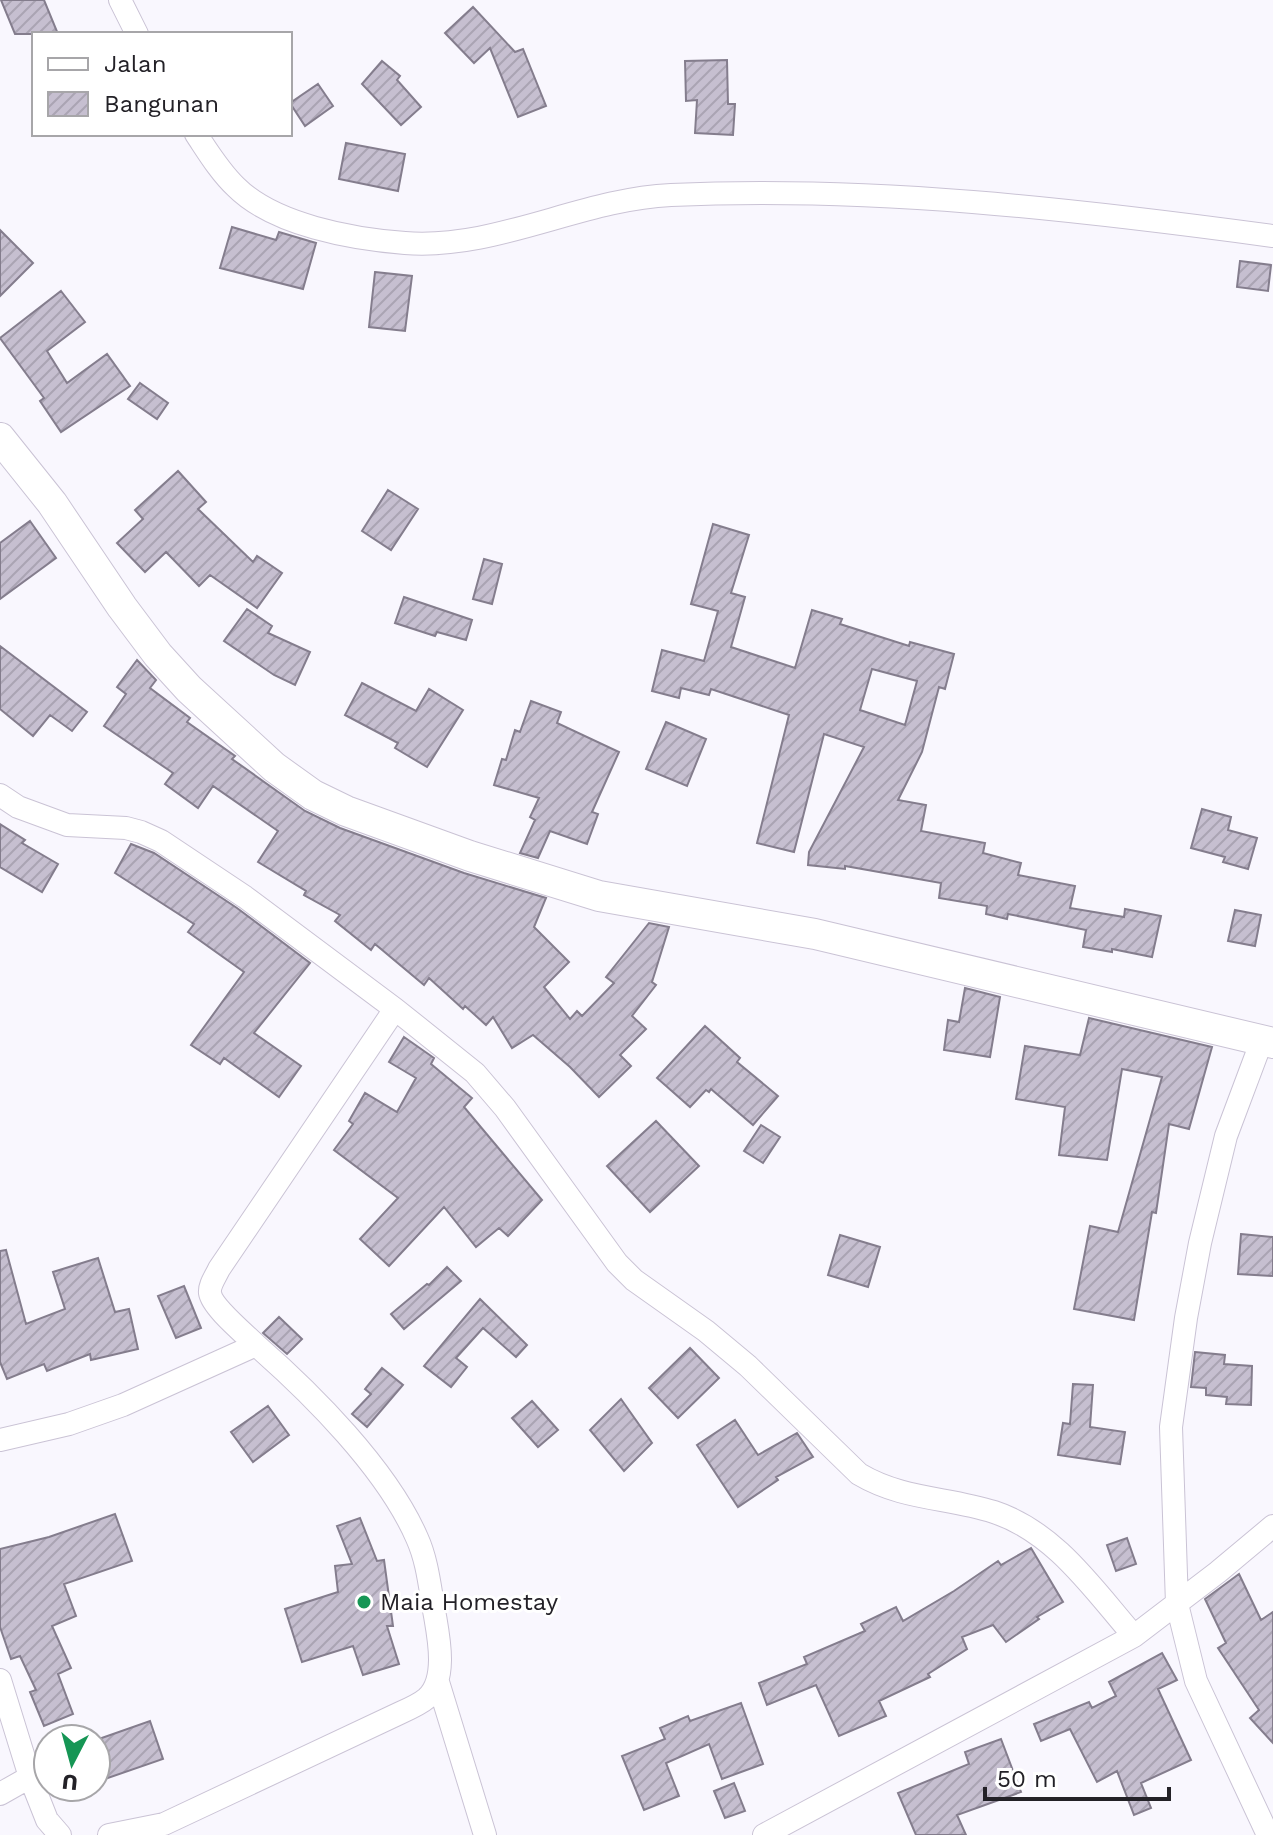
<svg xmlns="http://www.w3.org/2000/svg" width="1273" height="1835" viewBox="0 0 1273 1835" font-family="'Work Sans',sans-serif">
<style>
.building{fill:url(#building-hatch);stroke:#847d8d;stroke-width:2;fill-rule:evenodd}
.lines{fill:none;stroke-linecap:round;stroke-linejoin:round}
.street-casing{stroke:#cac3d5;stroke-width:24}
.secondary-casing{stroke:#cac3d5;stroke-width:32}
.street{stroke:#fff;stroke-width:22}
.secondary{stroke:#fff;stroke-width:30}
.poi-dot{fill:#169655;stroke:#fff;stroke-width:3}
.labels{text-anchor:middle;stroke-width:6;stroke-linejoin:round;paint-order:stroke}
.poi-label{font-size:24px;fill:#232127;stroke:#fff;text-anchor:start}
</style>
<defs>
<pattern id="building-hatch" width="6" height="6" patternUnits="userSpaceOnUse" patternTransform="scale(2)"><rect width="6" height="6" fill="#c6bfd0"/><path d="M-1 1l2-2M0 6l6-6M5 7l2-2" fill="none" stroke="#aaa4b3"/></pattern>
</defs>
<rect width="100%" height="100%" fill="#f9f7fe"/>
<path class="building" d="M1,0h43l14,34h-43z
M473,7l42,45 8,-3 23,57 -28,11 -28,-69 -16,15 -29,-30z
M727,60l1,44h7l-2,31 -38,-2 2,-33 -11,1 -1,-40z
M382,61l18,15 -3,4 24,27 -20,18 -39,-41z
M318,84l15,22 -28,20 -15,-23z
M346,143l59,11 -7,37 -59,-12z
M232,227l44,13 3,-8 37,11 -13,46 -83,-21z
M0,230l33,33 -33,33z
M1240,261l31,4 -3,26 -31,-4z
M375,272l37,4 -7,55 -36,-4z
M61,291l24,31 -38,29 20,32 40,-29 23,32 -69,46 -21,-31 4,-3 -44,-60z
M140,383l28,20 -11,16 -29,-20z
M178,471l28,31 -8,7 55,53 4,-6 25,17 -25,35 -47,-33 -11,11 -33,-34 -21,20 -28,-29 26,-24 -8,-9z
M388,490l30,19 -27,41 -29,-19z
M30,521l26,37 -56,41v-56z
M713,524l36,11 -18,58 14,4 -14,50 64,21 17,-58 30,9 -2,5 69,22 1,-4 44,12 -9,35 -6,-2 -17,65 -24,48 28,5 -5,26 64,12 -2,10 38,10 -3,12 57,11 -5,22 54,9 1,-8 36,7 -9,41 -40,-8v3l-29,-5 3,-17 -78,-16 -1,5 -21,-5 1,-8 -48,-8 2,-15 -96,-17v3l-37,-4 1,-13 55,-105 -40,-13 -30,118 -37,-9 32,-128 -78,-26 -2,6 -28,-7 -2,10 -27,-7 10,-41 42,11 14,-50 -27,-7zM872,669l45,12 -12,44 -45,-15z
M484,559l18,5 -10,40 -19,-5z
M404,597l68,23 -6,20 -29,-8 -2,4 -40,-13z
M247,609l25,17 -4,7 42,19 -15,33 -21,-10 -50,-34z
M0,646l87,66 -15,19 -22,-16 -17,21 -33,-27z
M137,660l19,20 -6,8 40,30 -3,4 48,34 -3,3 73,52 35,17 124,45 82,25 -12,29 35,35 -25,25 26,32 7,-8 5,5 32,-33 -8,-6 43,-54 20,4 -17,55 4,3 -24,31 14,13 -26,26 11,11 -32,31 -29,-30 -37,-32 -21,13 -19,-31 -7,8 -21,-19 -2,3 -34,-31 -5,7 -49,-41 -4,6 -36,-29 5,-6 -36,-20 2,-4 -48,-29 20,-31 -65,-45 -15,22 -33,-24 8,-11 -69,-47 22,-32 -9,-7z
M362,683l54,28 13,-22 34,21 -36,57 -32,-19 3,-5 -53,-28z
M531,701l30,11 -4,11 62,29 -27,60 6,2 -11,30 -37,-13 -12,27 -18,-5 15,-33 -5,-3 9,-19 -45,-13 8,-26 4,1 9,-30 5,2z
M666,722l40,17 -19,47 -41,-17z
M1202,809l29,8 -3,13 29,8 -9,31 -25,-7 2,-5 -34,-9z
M0,824l25,16 -3,3 36,21 -16,28 -42,-25z
M131,844l23,9 83,55 73,55 -56,70 47,33 -22,31 -55,-39 -4,6 -29,-19 53,-73 -56,-40 6,-8 -79,-51z
M1235,910l26,5 -6,31 -27,-5z
M965,988l35,9 -10,60 -46,-7 4,-30 11,2z
M1089,1018l123,29 -23,82 -20,-5 -13,89 -4,-1 -18,108 -60,-11 16,-83 28,6 44,-155 -40,-8 -15,91 -48,-5 6,-48 -49,-8 9,-53 55,9z
M705,1026l35,32 -3,4 41,34 -25,29 -42,-36 -2,3 -3,-2 -16,17 -33,-29z
M404,1037l30,21 -3,6 41,34 -8,9 78,93 -34,36 -9,-8 -23,19 -32,-40 -55,59 -29,-27 38,-41 -64,-48 19,-26 -4,-3 16,-28 32,19 19,-34 -27,-16z
M656,1121l43,45 -49,46 -43,-46z
M761,1125l19,12 -17,26 -19,-12z
M1241,1234l32,3v39l-35,-2z
M840,1235l40,12 -12,40 -40,-12z
M6,1250l20,74 39,-15 -12,-37 45,-14 17,54 14,-3 9,40 -47,11 -1,-6 -43,17 -3,-7 -37,15 -7,-17v-111z
M447,1267l14,14 -57,48 -13,-15 36,-30 2,1z
M184,1286l17,42 -25,10 -18,-42z
M480,1299l47,46 -11,12 -33,-29 -27,30 11,9 -16,20 -27,-21z
M279,1317l23,22 -15,15 -24,-21z
M690,1348l29,30 -41,40 -29,-30z
M1195,1352l30,3 -1,9 28,2 -1,39 -25,-1 1,-7 -21,-2v-7l-15,-1z
M382,1368l21,17 -36,42 -15,-13 19,-20 -6,-5z
M1073,1384l20,1 -3,42 35,5 -5,32 -62,-9 5,-32 7,1z
M621,1399l31,44 -28,28 -34,-41z
M532,1401l26,29 -20,17 -26,-29z
M268,1406l21,29 -36,27 -22,-30z
M735,1420l23,35 39,-22 16,24 -37,20 2,3 -40,27 -41,-62z
M115,1514l17,47 -68,23 12,32 -24,10 19,42 -13,6 15,40 -29,12 -14,-34 6,-2 -16,-34 -9,3 -11,-32v-78l49,-12z
M360,1518l17,43 7,-1 9,66h-6l12,38 -36,11 -10,-29 -51,16 -17,-53 53,-17 -3,-26 17,-2 -15,-38z
M1127,1538l9,26 -20,7 -9,-26z
M1031,1548l32,54 -26,15 2,2 -33,23 -13,-17 -31,12 5,12 -39,25 2,3 -51,24 7,15 -47,20 -23,-51 -49,20 -8,-22 48,-19 -3,-7 61,-26 -4,-7 35,-17 7,14 51,-30 44,-30 3,4z
M1239,1574l22,46 12,-8v131l-23,-25 9,-8 -41,-62 8,-5 -21,-44z
M1162,1653l15,27 -19,9 33,71 -50,23 10,25 -17,7 -17,-44 -20,11 -27,-53 -29,12 -7,-17 55,-22 3,6 24,-12 -7,-14z
M741,1703l22,61 -41,15 -13,-35 -43,19 13,33 -35,14 -22,-54 43,-17 -5,-11 28,-12 2,5z
M150,1721l13,38 -61,21 -6,-17v-23z
M1001,1739l20,53 -64,23 9,20h-50l-18,-42 71,-29 -4,-12z
M734,1783l11,28 -20,7 -11,-27z"/>
<g class="lines">
<g class="street-casing">
<path id="street" d="M120,0l17,34
M196,134c12,18 24,38 40,53 38,38 116,52 169,56 91,7 176,-44 266,-48 202,-9 402,14 602,41
M0,795l18,12 49,18 59,3 15,4 20,9 84,56 150,112 -176,260c-3,7 -10,16 -9,24 2,14 35,41 46,52
M395,1009l80,64 30,35 112,155 17,17 72,51 42,35 111,108c44,26 88,23 135,38 61,20 99,77 140,124
M1262,1040l-36,96 -26,107 -14,75 -15,109 6,177 19,77 72,154
M0,1440l69,-16 54,-19 133,-60c56,49 131,124 161,193 11,24 13,52 18,78 4,23 12,64 -8,82 -7,6 -18,11 -27,15l-236,111 -55,11
M0,1680l30,97
M438,1682l47,153
M0,1794l30,-17 17,43 13,15
M764,1835l370,-199 84,-64 55,-46"/>
</g>
<g class="secondary-casing">
<path id="secondary" d="M0,438l52,65 70,104 36,48 31,34 85,78 39,28 33,16 124,45 129,40 216,38 458,109"/>
</g>
<use href="#street" class="street"/>
<use href="#secondary" class="secondary"/>
</g>
<circle class="poi-dot" cx="364" cy="1602" r="8"/>
<g class="labels">
<g class="poi-label">
<text x="380" y="1610">Maia Homestay</text>
</g>
</g>
<rect x="32" y="32" width="260" height="104" fill="#ffffff" stroke="#a7a6a9" stroke-width="2"/>
<rect x="48" y="58" width="40" height="12" fill="#ffffff" stroke="#a7a6a9" stroke-width="2"/>
<text x="104" y="72" font-size="24" fill="#232127">Jalan</text>
<rect x="48" y="92" width="40" height="24" fill="url(#building-hatch)" stroke="#a7a6a9" stroke-width="2"/>
<text x="104" y="112" font-size="24" fill="#232127">Bangunan</text>
<g transform="translate(72 1763) rotate(186)"><circle r="38" fill="#ffffff" stroke="#a7a6a9" stroke-width="2"/>
<path d="M0-6L14 30L0 20L-14 30Z" fill="#169655"/>
<text y="-12" font-size="22" font-weight="bold" text-anchor="middle" fill="#232127">U</text>
</g>
<path d="M985 1787v12h184v-12" fill="none" stroke="#232127" stroke-width="4"/>
<text x="997" y="1787" font-size="24" fill="#232127" stroke="#ffffff" stroke-width="6" paint-order="stroke">50 m</text>
</svg>
